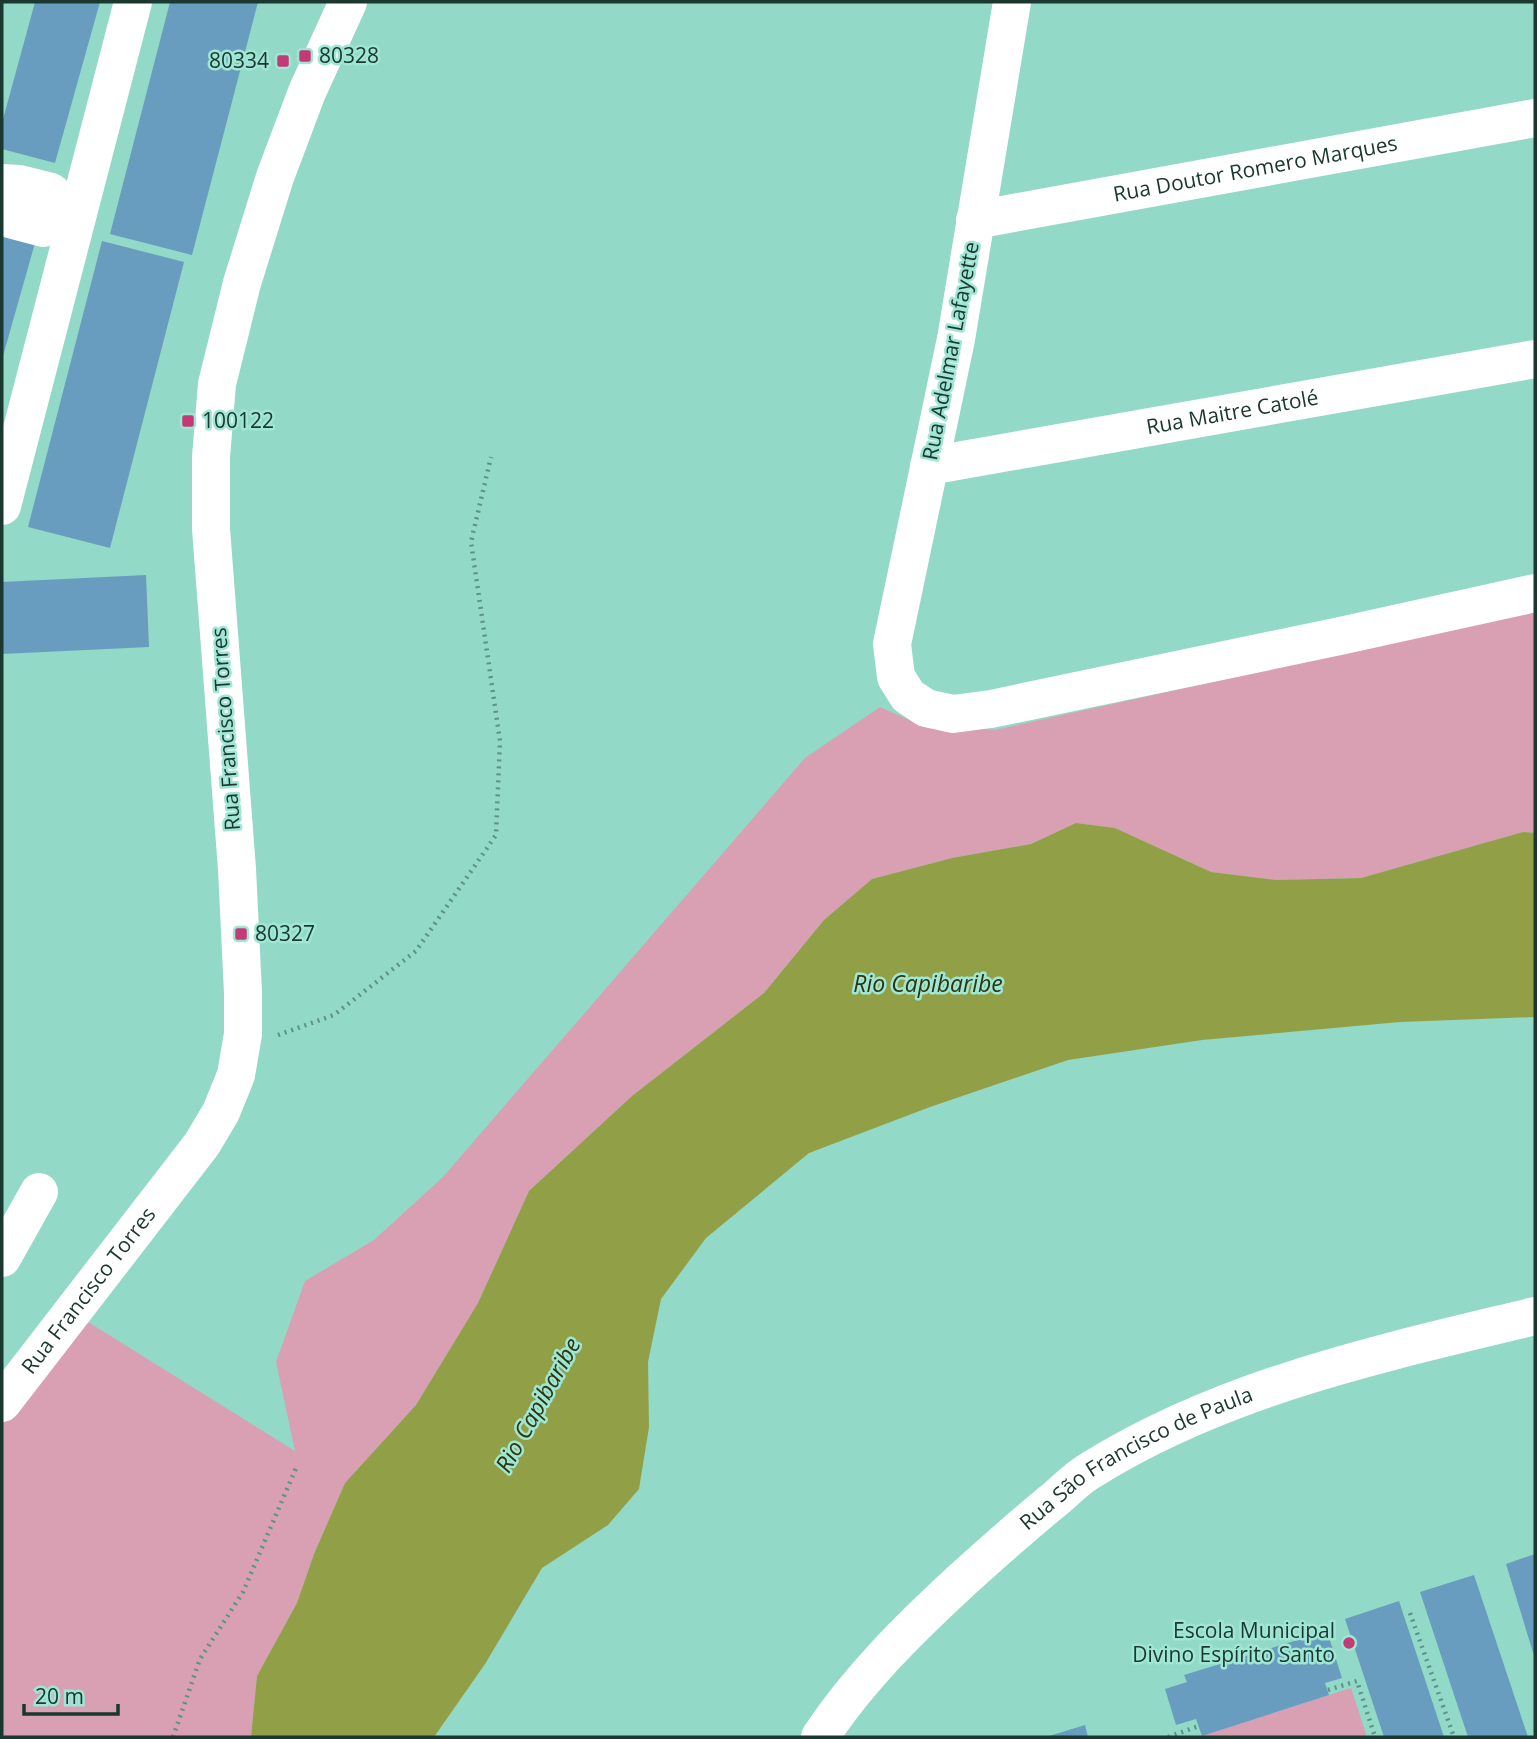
<svg xmlns="http://www.w3.org/2000/svg" width="1537" height="1739" viewBox="0 0 1537 1739" font-family="'Open Sans',sans-serif">
<style>
.green{fill:#d99fb2}
.water{fill:#91a047}
.building{fill:#689dbf}
.lines{fill:none;stroke-linecap:round;stroke-linejoin:round}
.path{stroke:#5e9385;stroke-width:4.5;stroke-dasharray:2 5;stroke-linecap:butt}
.minor{stroke:#fff;stroke-width:38}
.poi-dot{fill:#c33a77;stroke:#9fe6d4;stroke-width:2.5}
.labels{text-anchor:middle;stroke-width:5;stroke-linejoin:round;paint-order:stroke}
.poi-label{font-size:21px;fill:#1a3730;stroke:#9fe6d4;text-anchor:start}
.street-label{font-size:21px;fill:#1a3730;stroke:#9fe6d4}
.water-label{font-size:23px;font-style:italic;fill:#2e340e;stroke:#9fe6d4}
</style>
<rect width="100%" height="100%" fill="#92d9c7"/>
<path class="green" d="M1535,611v222l-12,-1 -162,46 -84,2 -66,-8 -96,-44 -39,-5 -45,21 -79,14 -80,21 -48,41 -60,73 -132,103 -103,95 -51,112 -62,102 -71,78 -31,71 -17,49 -40,73 -6,61h-249v-324l70,-101 223,139 -19,-89 29,-81 69,-41 69,-63 362,-419 75,-51 36,16 79,7z
M1351,1688l16,49h-169z"/>
<path class="water" d="M1076,823l39,5 96,44 66,8 84,-2 162,-46 12,1v184l-135,5 -198,18 -134,20 -138,47 -121,46 -103,85 -45,61 -13,63 1,65 -10,62 -31,36 -66,43 -57,96 -51,73h-183l6,-61 40,-73 17,-49 31,-71 71,-78 62,-102 51,-112 103,-95 132,-103 60,-73 48,-41 80,-21 79,-14z"/>
<path class="building" d="M35,2h65l-45,161 -53,-14v-26z
M170,2h88l-66,253 -82,-21z
M2,234l33,9 -32,113h-1z
M102,241l82,21 -74,286 -82,-21z
M146,575l3,72 -147,7v-72z
M1535,1554v105l-29,-95z
M1474,1575l54,162h-60l-48,-145z
M1399,1601l45,136h-60l-39,-118z
M1327,1631l15,47 -17,5 4,12 -127,41 -6,-17 -20,6 -11,-36 22,-7 -3,-7z
M1085,1725l3,12h-42z"/>
<g class="lines">
<path class="path" d="M278,1035l56,-20 82,-64 80,-116 4,-94 -29,-199 20,-85
M1410,1613l44,124
M1328,1690l29,-9 18,56
M173,1737l27,-78 43,-67 53,-124
M1168,1737l31,-11"/>
<g class="minor">
<path d="M1012,2l-56,337 -64,305 4,33 12,19 18,12 27,6 38,-5 349,-73 195,-43"/>
<path d="M2,183l17,1 32,8 25,25 -33,11 -34,-9 -7,-5"/>
<path id="s1" d="M975,220l560,-102"/>
<path id="s2" d="M929,466l606,-107"/>
<path d="M2,506l131,-504"/>
<path d="M2,1258l37,-66"/>
<path id="s3" d="M2,1403l200,-259 19,-32 15,-37 7,-41v-41l-6,-124 -26,-340v-72l6,-73 25,-101 33,-106 32,-85 41,-90"/>
<path id="s4" d="M820,1737c39,-59 90,-109 142,-157 30,-27 60,-54 92,-80 12,-10 23,-22 37,-30 135,-84 292,-117 444,-154"/>
</g>
</g>
<g class="poi-dot">
<rect x="298" y="49" width="14" height="14" rx="3.5"/>
<rect x="276" y="54" width="14" height="14" rx="3.5"/>
<rect x="181" y="414" width="14" height="14" rx="3.5"/>
<rect x="234" y="927" width="14" height="14" rx="3.5"/>
<circle cx="1349" cy="1643" r="7"/>
</g>
<g class="labels">
<g class="poi-label">
<text x="319" y="63">80328</text>
<text x="269" y="68" text-anchor="end">80334</text>
<text x="202" y="428">100122</text>
<text x="255" y="941">80327</text>
<text x="1335" y="1638" text-anchor="end">Escola Municipal<tspan x="1335" dy="24">Divino Espírito Santo</tspan></text>
</g>
<g class="street-label">
<text dy="7" stroke="none"><textPath href="#s1" startOffset="285">Rua Doutor Romero Marques</textPath></text>
<text transform="translate(951 351) rotate(-79)" y="7">Rua Adelmar Lafayette</text>
<text dy="7" stroke="none"><textPath href="#s2" startOffset="308">Rua Maitre Catolé</textPath></text>
<text transform="translate(226 729) rotate(-94)" y="7">Rua Francisco Torres</text>
<text dy="7" stroke="none"><textPath href="#s3" startOffset="142">Rua Francisco Torres</textPath></text>
<text dy="7" stroke="none"><textPath href="#s4" startOffset="427">Rua São Francisco de Paula</textPath></text>
</g>
<g class="water-label">
<text x="928" y="992">Rio Capibaribe</text>
<text transform="translate(538 1405) rotate(-61)" y="8">Rio Capibaribe</text>
</g>
</g>
<rect width="1537" height="1739" fill="none" stroke="#1a3730" stroke-width="7"/>
<path d="M24 1704v10h94v-10" fill="none" stroke="#1a3730" stroke-width="3.5"/>
<text x="35" y="1704" font-size="21" fill="#1a3730" stroke="#9fe6d4" stroke-width="5" paint-order="stroke">20 m</text>
</svg>
